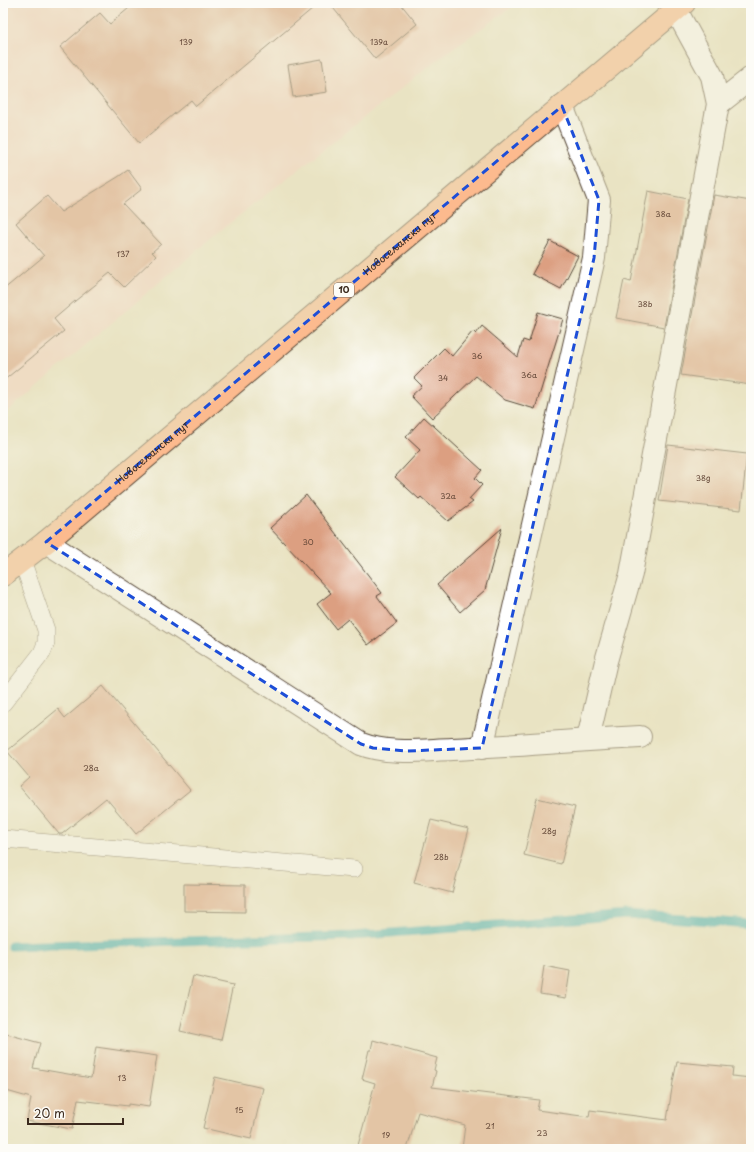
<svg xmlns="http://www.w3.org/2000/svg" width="754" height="1152" viewBox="0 0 754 1152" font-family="'Playpen Sans',sans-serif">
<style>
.built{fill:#f6d2c4}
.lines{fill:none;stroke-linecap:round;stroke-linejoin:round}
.stream{stroke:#3daeb7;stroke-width:9}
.building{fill:#dc9f81}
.lane-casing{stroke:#554637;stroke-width:18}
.street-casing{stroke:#554637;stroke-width:24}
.primary-casing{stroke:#554637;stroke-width:24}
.lane{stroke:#fff;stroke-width:17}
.street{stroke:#fff;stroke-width:22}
.primary{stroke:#fcba8e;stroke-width:22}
.marked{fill:none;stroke:#1d4ed8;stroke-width:3;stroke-dasharray:8 5;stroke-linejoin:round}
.labels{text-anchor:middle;stroke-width:3;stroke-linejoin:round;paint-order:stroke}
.number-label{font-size:8px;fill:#634737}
.shield{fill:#fdfcf7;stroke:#75695f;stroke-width:1}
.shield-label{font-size:9px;font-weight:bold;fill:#3b2a1e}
.street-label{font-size:10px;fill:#3b2a1e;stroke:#fdfcf7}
</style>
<rect width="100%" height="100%" fill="#fdfcf7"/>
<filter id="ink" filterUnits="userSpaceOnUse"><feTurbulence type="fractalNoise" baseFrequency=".025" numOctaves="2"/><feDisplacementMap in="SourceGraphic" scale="8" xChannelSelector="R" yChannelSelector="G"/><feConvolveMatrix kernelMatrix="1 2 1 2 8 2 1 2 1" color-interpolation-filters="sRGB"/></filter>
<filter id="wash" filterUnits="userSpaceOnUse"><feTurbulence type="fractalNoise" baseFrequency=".012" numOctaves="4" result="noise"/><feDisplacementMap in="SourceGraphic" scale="16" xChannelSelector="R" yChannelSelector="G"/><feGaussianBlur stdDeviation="0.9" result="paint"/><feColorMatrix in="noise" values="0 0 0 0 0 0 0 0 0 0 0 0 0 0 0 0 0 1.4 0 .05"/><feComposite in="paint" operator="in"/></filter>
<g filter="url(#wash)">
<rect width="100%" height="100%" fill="#e9e3c3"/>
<path class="built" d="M3,3h515l-65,45 -232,182 -218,185z"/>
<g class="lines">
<path class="stream" d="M11,946l341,-10 275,-21 124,9"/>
</g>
<g id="blocks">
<path class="building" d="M135,3h184l-123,103 -5,-6 -52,43 -79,-96 40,-34 10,11z
M329,3h71l17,21 -42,35z
M322,59l5,33 -34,5 -5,-32z
M128,170l14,19 -19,15 38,40 -9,8 4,4 -32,31 -14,-14 -35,28 -21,18 10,12 -61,50v-91l41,-34 -28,-33 31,-27 14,16 57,-35z
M648,191l40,8 -24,128 -48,-9 8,-38 7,2z
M714,195l37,6v184l-70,-10z
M550,241l28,15 -17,33 -29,-15z
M538,312l25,7 -28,90 -30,-9 -29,-24 -44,42 -21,-22 11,-10 -8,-8 30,-30 8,8 21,-25 3,3 6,-8 36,31 5,-17 6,2z
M424,417l58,53 -7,8 7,7 -13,14 4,3 -25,19 -27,-24 -2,2 -24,-22 25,-27 -14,-13z
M668,445l79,9 -6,56 -82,-9z
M306,495l76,98 -5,3 20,27 -29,22 -20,-26 -12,10 -19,-25 14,-11 -61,-65z
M502,528l-17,62 -25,22 -23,-27z
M103,686l87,104 -54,44 -30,-36 -44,36h-3l-40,-48 10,-9 -22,-26 51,-42 7,9z
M537,798l38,9 -14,57 -37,-9z
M431,820l38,9 -17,64 -38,-10z
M184,884l61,1v27l-61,-1z
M544,966l26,5 -4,27 -26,-4z
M193,976l40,9 -12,55 -41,-9z
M3,1033l37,10 -7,25 58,10 5,-31 61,9 -8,51 -21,-3v2l-50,-6 -6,29 -45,-8 4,-23 -28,-8z
M373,1040l64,18 -3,12 2,1 -4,16 107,13 -2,10 52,7 1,-7 77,10 6,-38 4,-20 56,5 -1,9 19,2v71h-289l3,-24 -47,-13 -11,37h-50l18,-66 -13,-4 7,-29h2z
M215,1077l48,11 -12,51 -48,-11z"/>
</g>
</g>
<g filter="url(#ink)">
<use href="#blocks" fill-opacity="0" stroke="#554637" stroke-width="1"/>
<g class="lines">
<g class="lane-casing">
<path id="lane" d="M3,703l39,-50 4,-10v-13l-24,-70
M3,839l351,30"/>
</g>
<g class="street-casing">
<path id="street" d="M676,10l36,66 6,28 33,-26
M46,542l315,202c28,11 61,6 91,5 63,-3 125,-9 188,-12
M588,739l18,-78 25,-87 87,-470
M482,748l112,-490 5,-58 -37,-94"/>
</g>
<g class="primary-casing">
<g id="primary">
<path id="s1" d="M3,575l43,-33 638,-539"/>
</g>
</g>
<use href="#lane" class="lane"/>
<use href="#street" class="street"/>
<use href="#primary" class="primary"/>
</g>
</g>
<path d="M0 0H754V1152H0ZM562,106l37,94 -5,58 -112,490 -75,3 -34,-3 -12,-4 -315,-202z" fill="#e9e3c3" fill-opacity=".55" fill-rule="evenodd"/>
<path class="marked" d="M562,106l37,94 -5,58 -112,490 -75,3 -34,-3 -12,-4 -315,-202z"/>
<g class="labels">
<g class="number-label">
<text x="186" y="45">139</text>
<text x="379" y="45">139a</text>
<text x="663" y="217">38a</text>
<text x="123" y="257">137</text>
<text x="645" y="307">38b</text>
<text x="477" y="359">36</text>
<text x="529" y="378">36a</text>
<text x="443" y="381">34</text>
<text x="703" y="481">38g</text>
<text x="448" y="499">32a</text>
<text x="308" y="545">30</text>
<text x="91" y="771">28a</text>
<text x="549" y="834">28g</text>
<text x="441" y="860">28b</text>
<text x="122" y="1081">13</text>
<text x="239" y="1113">15</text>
<text x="490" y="1129">21</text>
<text x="542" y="1136">23</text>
<text x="386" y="1138">19</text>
</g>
<rect class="shield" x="334" y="283" width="20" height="14" rx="3"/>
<g class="shield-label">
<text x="344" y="293">10</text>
</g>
<g class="street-label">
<text dy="4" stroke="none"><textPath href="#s1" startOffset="517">Новосељански пут</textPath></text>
<text dy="4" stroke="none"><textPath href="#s1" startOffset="193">Новосељански пут</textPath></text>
</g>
</g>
<rect width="754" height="1152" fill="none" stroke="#fdfcf7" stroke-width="16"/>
<path d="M28 1118v6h95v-6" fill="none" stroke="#3b2a1e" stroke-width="2"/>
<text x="34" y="1118" font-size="12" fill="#3b2a1e" stroke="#fdfcf7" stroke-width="3" paint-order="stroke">20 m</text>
</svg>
